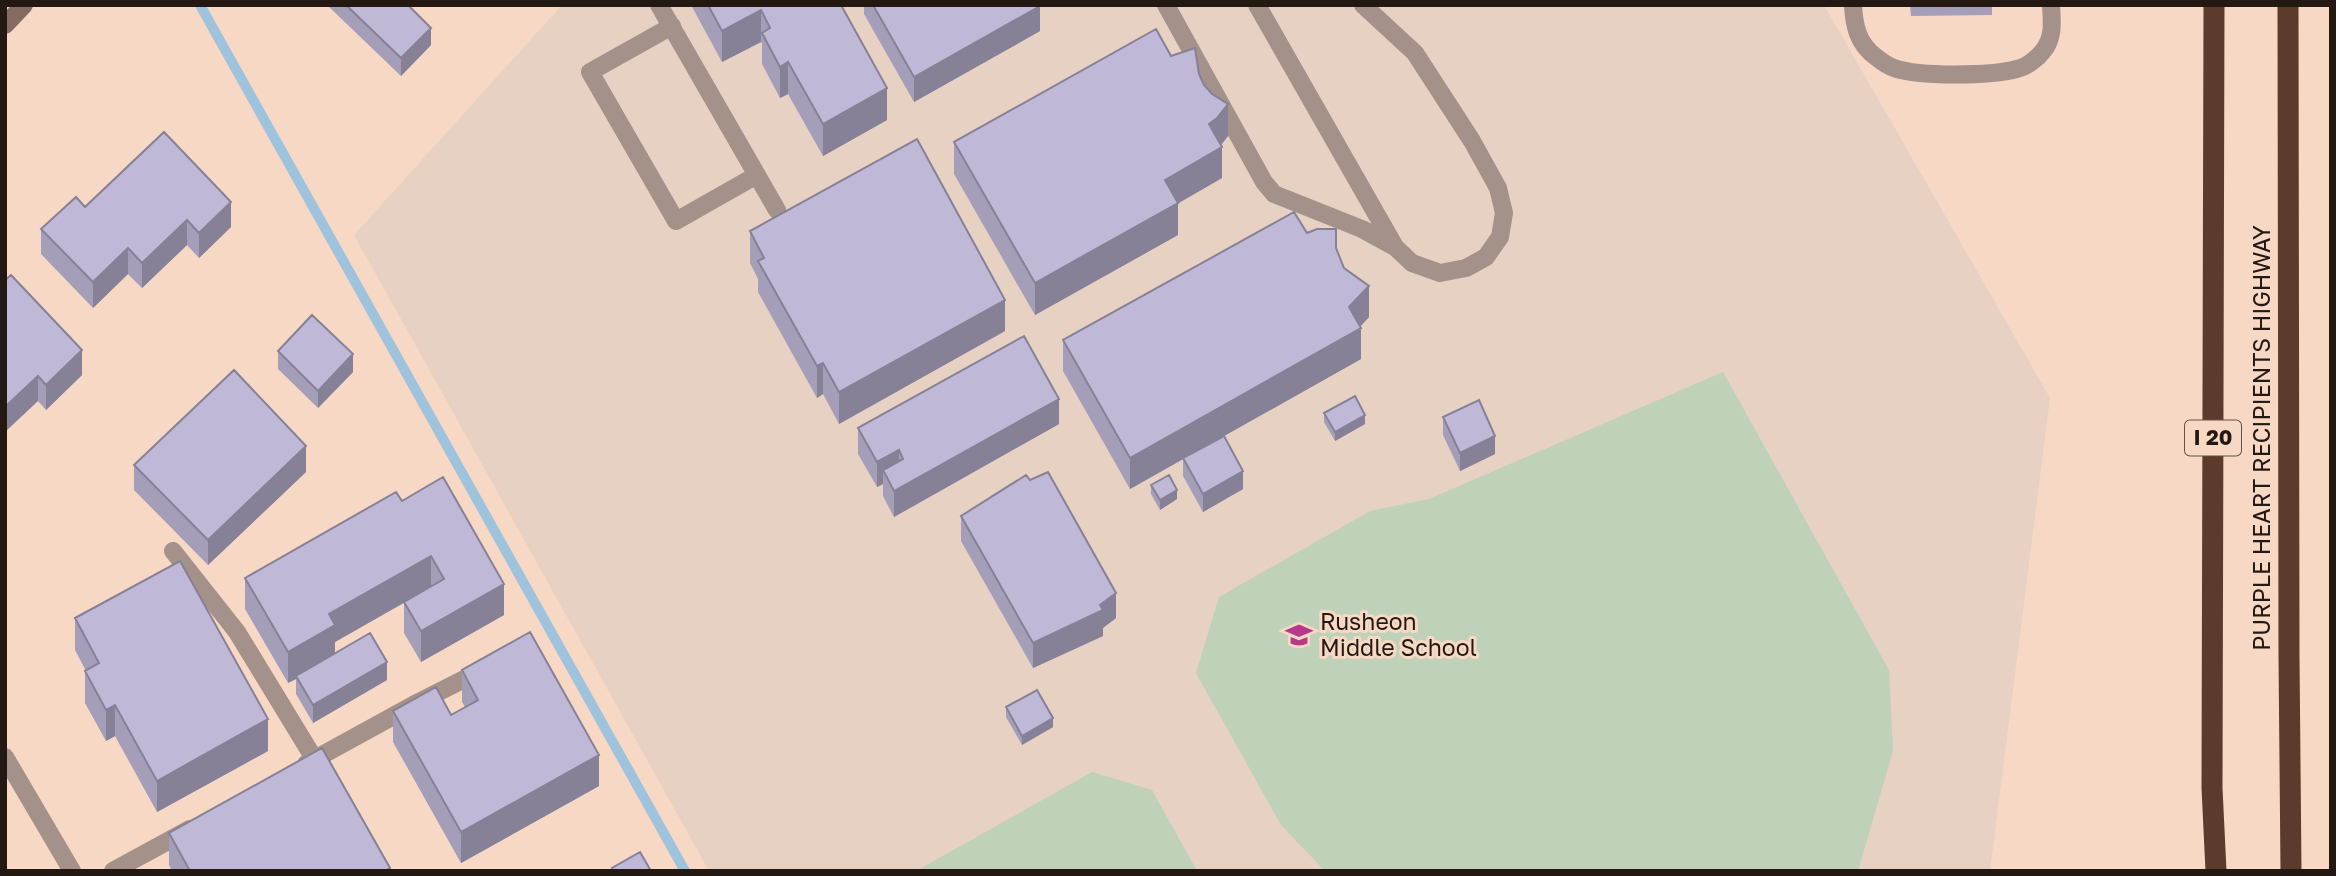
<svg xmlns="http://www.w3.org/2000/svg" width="2336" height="876" viewBox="0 0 2336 876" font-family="'Golos Text',sans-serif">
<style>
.education{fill:#e6d1c3}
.green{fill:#bfd1b9}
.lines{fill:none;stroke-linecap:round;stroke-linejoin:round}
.stream{stroke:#a0c3dd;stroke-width:10}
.service{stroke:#a3918a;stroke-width:18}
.minor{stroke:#a3918a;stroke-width:18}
.secondary{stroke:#856c62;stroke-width:18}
.motorway{stroke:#5c3b2d;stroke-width:21}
.wall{fill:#a49eb9}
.shaded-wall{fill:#868196}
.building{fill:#bfb8d7;stroke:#868196;stroke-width:2}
.labels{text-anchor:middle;stroke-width:6;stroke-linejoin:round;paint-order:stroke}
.shield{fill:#f7d8c4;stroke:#635247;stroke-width:2}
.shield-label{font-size:21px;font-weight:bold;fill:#241912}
.street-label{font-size:23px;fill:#241912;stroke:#f7d8c4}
.poi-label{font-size:23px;fill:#241912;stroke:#f7d8c4;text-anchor:start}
</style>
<rect width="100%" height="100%" fill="#f7d8c4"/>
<path class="education" d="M562,5h1262l226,393 -60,473h-1281l-355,-636z"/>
<path class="green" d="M1723,372l166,298 4,81 -35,120h-533l-44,-46 -85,-152 23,-76 151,-86 59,-12z
M1092,772l60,18 45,81h-281z"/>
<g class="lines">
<path class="stream" d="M200,5l485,866"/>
<path class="service" d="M659,5l118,205
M1166,5l98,177 10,12 88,35 33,18 17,16 28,10 26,-5 20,-11 14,-20 4,-24 -6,-25 -26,-47 -57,-88 -52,-48
M1257,5l137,240
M1853,5c1,21 5,39 23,52 5,4 12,9 18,11 25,9 97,8 123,1 9,-2 20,-10 26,-18 11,-13 9,-29 8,-46
M672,26l-82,46 86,149 81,-46
M173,551l64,81 78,128
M306,764l111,-61 65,-33
M113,871l77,-42"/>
<path class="minor" d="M5,757l67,114"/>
<path class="secondary" d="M5,25l19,-20"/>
<path class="motorway" d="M2214,5l-2,783 4,83
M2288,5l1,651 2,215"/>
</g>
<path class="wall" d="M327,5h81l23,40 -30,31z
M691,5h150l46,115 -64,36 -35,-62 -8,4 -18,-34v-21l-1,-1 -39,20z
M864,5h176v26l-126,71 -50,-88z
M1910,5h82v10l-81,1z
M1171,56l28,18 29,62 -7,9 1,33 -44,25v32l-143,80 -81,-141v-32z
M164,132l67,95 -32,31 -12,-13 -45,43 -14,-14 -35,34 -52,-54v-25l44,-22z
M750,231l255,100 -166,93 -16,-30 -6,4 -59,-106v-13l-8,-16z
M1307,233l29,15 8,20 25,49 -9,10 1,32 -137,77 19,53 -40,23 -20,-36v-17l-53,30 -67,-118v-31z
M5,280l77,95 -36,35 -8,-9z
M278,351l75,21 -35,36 -40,-39z
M1324,413l41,11 -30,17 -11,-19z
M1443,417l52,37 -35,17 -17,-36z
M1059,424l-165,93 -11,-21v-12l-6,3 -19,-33v-26z
M134,465l172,7 -98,93 -74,-75z
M1151,485l26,14 -17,11 -9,-16z
M402,501l102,114 -83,47 -17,-29v-30l-69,39v11l52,27 -74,43 -17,-29v-15l-8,4 -43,-74v-31z
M961,516l155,102 -13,10v8l-70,32 -72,-127z
M75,618l193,133 -111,61 -42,-76 -9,5 -21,-38v-32h1l-11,-21z
M462,670l137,116 -138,77 -68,-121v-31l58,4 14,-8 -3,-5z
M1006,707l47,20 -31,18 -16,-28z
M169,833l221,38h-218l-3,-6z"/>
<path class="shaded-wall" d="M1040,6v25l-126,71v-25z
M761,10v32l-39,20v-31z
M431,28v17l-30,31v-18z
M788,62v32l-8,4v-31z
M887,88v32l-64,36v-32z
M1228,104v32l-11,14 5,-3v31l-57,33v-31l44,-56z
M231,202v25l-32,31v-25z
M1178,203v32l-143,80v-32z
M187,220v25l-45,43v-25z
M128,248v26l-35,34v-26z
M1369,286v31l-13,14 5,-3v31l-231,130v-31l219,-151z
M1005,300v31l-166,93v-32z
M82,350v25l-36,35v-25z
M353,354v18l-35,36v-17z
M823,363v31l-6,4v-32z
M38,376v25l-33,31v-25z
M1059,399v25l-165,93v-26z
M1365,415v9l-30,17v-9z
M1495,436v18l-35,17v-18z
M306,446v26l-98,93v-25z
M899,450v25l-16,-5v14l-6,3v-25z
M1243,471v18l-40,23v-18z
M1177,490v9l-17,11v-10z
M431,556v31l-96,55v14l-39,20v3l-8,4v-31l41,-38z
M504,584v31l-83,47v-31z
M1116,593v25l-13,10v8l-70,32v-25l67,-38z
M387,662v18l-74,43v-18z
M115,705v31l-9,5v-31z
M1053,718v9l-31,18v-9z
M268,719v32l-111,61v-31z
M599,755v31l-138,77v-31z"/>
<path class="building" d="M346,5h62l23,23 -30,30z
M708,5h133l46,83 -64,36 -35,-62 -8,5 -18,-34 8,-5 -9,-18 -39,21z
M873,5h167v1l-126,71z
M1156,29l15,27 24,-8 4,26 5,11 8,9 16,10 -11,14 -8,6 13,23 -57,33 13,23 -143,80 -81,-141z
M164,132l67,70 -32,31 -12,-13 -45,43 -14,-15 -35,34 -52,-53 35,-32 9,10z
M917,139l88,161 -166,92 -16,-29 -6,3 -59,-105 6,-3 -14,-27z
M1294,212l13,21 10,-4h19v19l8,20 25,18 -20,21 12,21 -231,130 -67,-118z
M11,275l71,75 -36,35 -8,-9 -33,31v-127z
M312,315l41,39 -35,37 -40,-40z
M1024,336l35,63 -165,92 -11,-21 20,-11 -4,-9 -22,12 -19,-34z
M234,370l72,76 -98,94 -74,-75z
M1355,396l10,19 -30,17 -11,-19z
M1479,400l16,36 -35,17 -17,-36z
M1224,436l19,35 -40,23 -20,-36z
M1048,472l68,121 -16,12 3,5 -70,33 -72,-127 65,-41 4,5z
M1169,475l8,15 -17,10 -9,-15z
M443,477l61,107 -83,47 -17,-29 40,-23 -13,-23 -102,58 6,11 -47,27 -43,-74 151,-86 6,9z
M180,561l88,158 -111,62 -42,-76 -9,5 -21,-39 14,-8 -24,-45z
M530,632l69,123 -138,77 -68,-121 43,-24 15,28 27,-15 -16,-30z
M370,633l17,29 -74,43 -17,-29z
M1037,690l16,28 -31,18 -16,-29z
M322,748l68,120 -5,3h-195l-21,-38z
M640,852l11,19h-38l-1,-3z"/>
<defs>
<g id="school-bare" transform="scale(2.1)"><path d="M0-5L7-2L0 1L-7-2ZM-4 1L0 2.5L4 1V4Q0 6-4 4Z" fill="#b6398a" stroke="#f7d8c4" stroke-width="2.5" paint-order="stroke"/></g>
</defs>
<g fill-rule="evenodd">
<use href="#school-bare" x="1299" y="635"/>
</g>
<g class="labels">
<rect class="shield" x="2185" y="420.5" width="56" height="35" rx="5"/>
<g class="shield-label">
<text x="2213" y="445">I 20</text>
</g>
<g class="street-label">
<text transform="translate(2262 438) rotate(-90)" y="8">PURPLE HEART RECIPIENTS HIGHWAY</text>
</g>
<g class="poi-label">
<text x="1320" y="630">Rusheon<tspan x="1320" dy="26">Middle School</tspan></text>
</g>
</g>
<rect width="2336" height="876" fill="none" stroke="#241912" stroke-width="14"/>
</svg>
